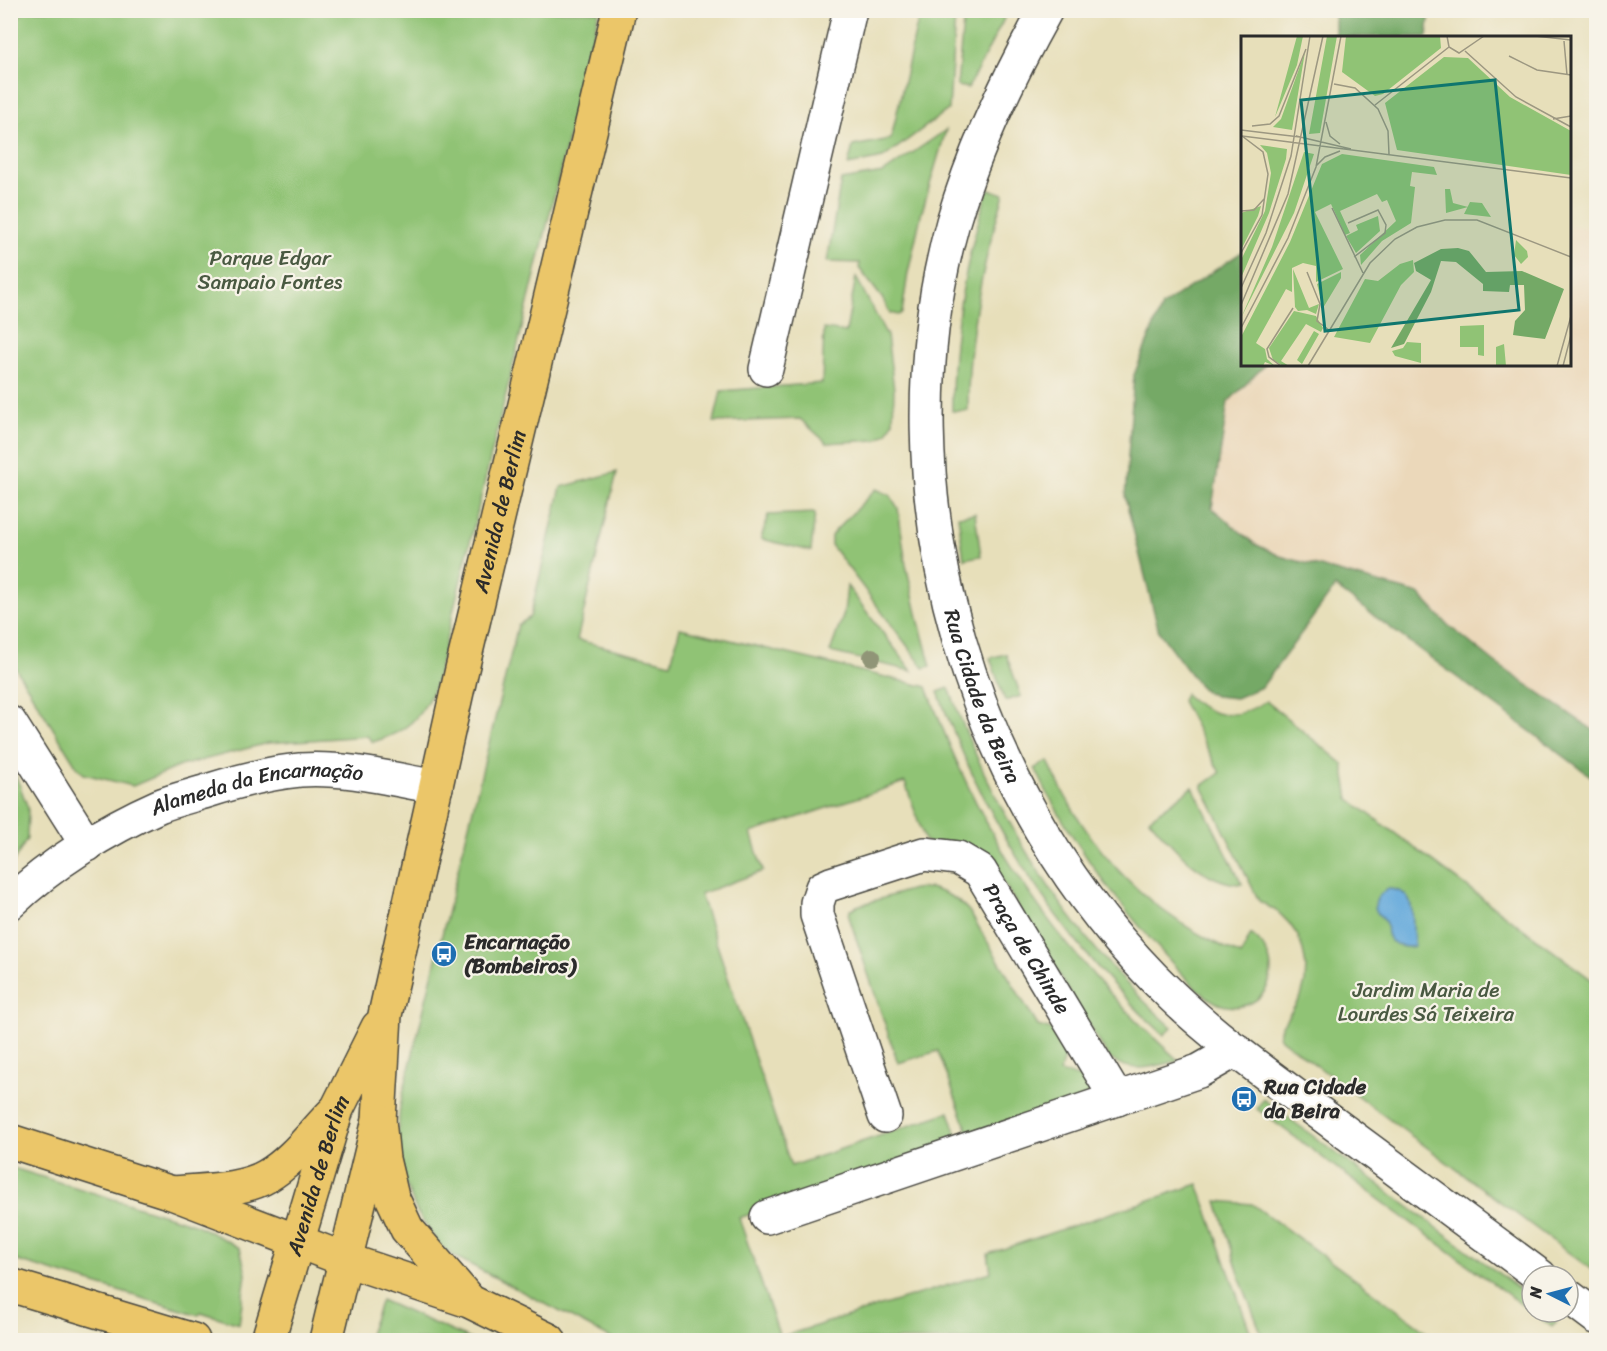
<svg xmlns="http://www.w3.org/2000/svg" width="1607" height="1351" viewBox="0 0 1607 1351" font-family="Sriracha,sans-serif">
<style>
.built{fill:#ebd8ba}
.green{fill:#90c375;stroke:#5e7750;stroke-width:1.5}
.forest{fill:#74a966;stroke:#506a48;stroke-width:1.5}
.water{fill:#67abdc;stroke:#496b84;stroke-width:1.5}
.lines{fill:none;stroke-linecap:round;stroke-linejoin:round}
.minor-casing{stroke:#474640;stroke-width:36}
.major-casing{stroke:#474640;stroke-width:36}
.highway-casing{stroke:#474640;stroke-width:36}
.minor{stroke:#fff;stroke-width:33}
.major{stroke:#ebc669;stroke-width:33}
.highway{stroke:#ebc669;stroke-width:33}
.tree{fill:#909577}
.labels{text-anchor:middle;stroke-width:4.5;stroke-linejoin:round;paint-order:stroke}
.park-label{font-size:21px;fill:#495941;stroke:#f7f3e8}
.street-label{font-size:21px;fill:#2b2b2b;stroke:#f7f3e8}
.poi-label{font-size:21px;font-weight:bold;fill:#2b2b2b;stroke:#f7f3e8;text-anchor:start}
.inset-road{fill:none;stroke:#9c9781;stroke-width:1.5}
.view{fill:#0f766e;fill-opacity:0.15;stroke:#0f766e;stroke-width:3}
.inset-edge{fill:none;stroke:#2b2b2b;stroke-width:3}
</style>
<rect width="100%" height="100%" fill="#f7f3e8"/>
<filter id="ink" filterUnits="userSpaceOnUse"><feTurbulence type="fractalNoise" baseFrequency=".0167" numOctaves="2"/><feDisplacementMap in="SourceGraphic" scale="12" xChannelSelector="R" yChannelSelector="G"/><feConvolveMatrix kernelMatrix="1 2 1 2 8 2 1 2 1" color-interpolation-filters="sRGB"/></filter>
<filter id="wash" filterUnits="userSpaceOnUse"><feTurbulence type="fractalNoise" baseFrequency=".008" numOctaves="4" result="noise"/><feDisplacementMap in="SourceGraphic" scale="24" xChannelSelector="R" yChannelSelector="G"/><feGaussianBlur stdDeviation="1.35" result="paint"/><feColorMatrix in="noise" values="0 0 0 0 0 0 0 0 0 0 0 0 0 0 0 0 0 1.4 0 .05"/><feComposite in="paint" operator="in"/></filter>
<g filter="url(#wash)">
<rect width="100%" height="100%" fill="#e7dfba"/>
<path class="built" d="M1570,226l26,3v503l-102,-70 -47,-37 -29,-31 -138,-38 -25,-12 -43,-37 16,-105 37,-37 305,-1z"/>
<path class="green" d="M26,10l573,1 -164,675c-14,32 -28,46 -62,56l-6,-6 -99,7 -88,23 -47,20 -49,-12 -7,-7 -66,-106 -1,-636z
M920,11h32l3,5 -6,93 -66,49 -35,7 5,-19 38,-7z
M964,11h42l-3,10 -35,67 -11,-2z
M946,130l-25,85 -13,58 -6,40 -4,2 -8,-2 -8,-15 -23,-30 1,-5 -33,-1 14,-82 42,-7z
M988,189l16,5c-22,70 -37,143 -36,217h-16c-1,-75 13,-150 36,-222z
M856,277l31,59 7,53 -1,33 -6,11 -11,7 -49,3 -27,-24 -86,3 7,-31 101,-8 2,-54 22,3z
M617,472l-40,168 94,23 9,-35 247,59c55,155 130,264 252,374 -26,5 -46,14 -70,-3l-107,-178 -77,-39 -20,-59 -154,51 12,38 -63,23 91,272 158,-54 11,32 -221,74 41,119 211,-65 -3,-18 210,-70 55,156h-639l-160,-84 -12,-9 -11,-14 -14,-21 -15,-37 -4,-22v-23l2,-24 118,-481 12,-8 31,-130z
M876,489l14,6 8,13 8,57 13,57 12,44 -7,2 -93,-123v-9l3,-4z
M815,513l-4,38 -50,-12 7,-24z
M975,513l6,43 -17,3 -6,-43z
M847,586l65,85 -82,-19 14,-39z
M1006,654l15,42 -16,5 -15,-43z
M949,688c46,128 119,248 223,339l-8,8c-104,-94 -178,-212 -226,-343z
M1185,694c27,25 51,27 81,7l77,63 6,35 247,184v290l-315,-234 -2,-4 2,-8 20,-30 4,-15 1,-16 -3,-16 -5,-14 -9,-13 -11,-11 -19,-11 -57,-115 18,-13 -38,-72z
M1048,761c40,91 102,155 193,194l10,-21c39,29 16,83 -29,71 -17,-5 -37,-28 -49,-41 -54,-58 -104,-123 -138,-196z
M11,769l7,12 10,27 -1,31 -16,27z
M1193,787l49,97c-39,0 -70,-38 -93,-65z
M930,888c16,5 27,10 39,23l69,115 25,7 4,12 -7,27 33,9 -7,20 -115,39 -33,-89 -40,12 -49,-146 1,-7 7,-4 56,-17z
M1263,1099l269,199v14h19l8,6 -7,9 -295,-218z
M10,1167l187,58 43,23 6,26 -7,50 -38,-12 -2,3 -188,-56z
M1217,1201l35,3 186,136h-174l-22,-56z
M381,1300l91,40h-105z"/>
<path class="forest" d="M1335,11h95l-3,26h-92z
M1242,252v112l23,1 -37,37 -16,106 43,36 25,12 139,38 29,31 46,37 102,70v48l-261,-193 -73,100 -26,11 -21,-2 -9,-4 -9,-9 -38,-51 -34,-135 9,-122 28,-69z"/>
<path class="water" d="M1388,889c34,1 21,37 27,57 -10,3 -25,-1 -28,-12 -1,-4 0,-7 -1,-10 -1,-6 -6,-7 -9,-12 -6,-9 3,-19 11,-23z"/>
</g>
<g filter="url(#ink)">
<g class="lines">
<g class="minor-casing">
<g id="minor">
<path id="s1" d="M1046,10c-38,68 -71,137 -93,212 -75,270 17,581 219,774 48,46 103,84 157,124 71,52 141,104 211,156"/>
<path d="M766,369l84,-359"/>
<path d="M10,723l77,122"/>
<path id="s2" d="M10,903c42,-40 97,-74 149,-97 15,-6 32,-10 48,-15 31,-10 61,-18 93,-21 46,-3 92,9 136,17"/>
<path id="s3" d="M885,1116l-68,-201v-12l5,-15 9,-4 93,-30 34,4 22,13 137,228"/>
<path d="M767,1217l432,-146 37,-21"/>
<path d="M1568,1296l28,21"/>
</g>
</g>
<g class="major-casing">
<g id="major">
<path d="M172,1193c29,-3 70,-2 95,-17 26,-15 46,-43 67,-64"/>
<path id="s4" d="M268,1340l69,-231 41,-82"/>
<path id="s5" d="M326,1340l53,-220 6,-105 77,-346 157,-659"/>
</g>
</g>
<g class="highway-casing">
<path id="highway" d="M379,1120l4,39 9,38 15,32 61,70
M10,1141l162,52 174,67 123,41 80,39
M10,1285l183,55"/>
</g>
<use href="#minor" class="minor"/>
<use href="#major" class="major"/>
<use href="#highway" class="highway"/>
</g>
<circle class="tree" cx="872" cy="657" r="9"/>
</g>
<defs>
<g id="bus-disc" transform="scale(1.35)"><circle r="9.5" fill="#1f6fb2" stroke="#f7f3e8"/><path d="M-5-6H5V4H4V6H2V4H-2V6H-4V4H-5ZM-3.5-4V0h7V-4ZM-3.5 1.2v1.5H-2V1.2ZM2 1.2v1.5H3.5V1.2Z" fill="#fff"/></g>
</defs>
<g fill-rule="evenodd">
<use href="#bus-disc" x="444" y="954"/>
<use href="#bus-disc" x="1244" y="1099"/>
</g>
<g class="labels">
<g class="park-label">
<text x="270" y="265">Parque Edgar<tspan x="270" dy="24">Sampaio Fontes</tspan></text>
<text x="1426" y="997">Jardim Maria de<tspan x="1426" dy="24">Lourdes Sá Teixeira</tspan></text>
</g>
<g class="street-label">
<text dy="7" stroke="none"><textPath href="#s5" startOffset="848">Avenida de Berlim</textPath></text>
<text dy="7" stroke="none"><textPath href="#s1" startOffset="716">Rua Cidade da Beira</textPath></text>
<text dy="7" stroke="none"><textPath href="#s2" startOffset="279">Alameda da Encarnação</textPath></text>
<text dy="7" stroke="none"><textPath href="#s3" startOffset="498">Praça de Chinde</textPath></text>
<text dy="7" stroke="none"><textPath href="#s4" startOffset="172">Avenida de Berlim</textPath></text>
</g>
<g class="poi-label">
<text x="464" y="949">Encarnação<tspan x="464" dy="24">(Bombeiros)</tspan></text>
<text x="1264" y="1094">Rua Cidade<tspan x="1264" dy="24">da Beira</tspan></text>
</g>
</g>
<g transform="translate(1241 36)">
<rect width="330" height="330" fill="#e7dfba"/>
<path d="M56,0h6l-6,29 -22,52zM86,0h10l-17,97 -11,1zM105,0h94l1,12 -58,46 -8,2 -33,-24zM64,16l-13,78 -19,-3 8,-8zM203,21l24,1 42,39 61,34v44l-174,-25 -12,-47zM19,109l27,4 -1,10 -17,54 -28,65v-18l24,-49 6,-38 -4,-20zM63,116l10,2 -20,59 -53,105 31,-71zM101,118l92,13 3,8 -25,-3 -2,14 5,1 -4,36 -29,18 -21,24 -1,-10 36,-34 -9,-21 -5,2 -5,-8 -37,17 10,22 -5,2 -14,-31 -16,8 28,57 -27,13v-16l-13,-3 -11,5v24l-6,-3 -30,54 9,6 2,10 8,7 -10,-4 -2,4h-22v-29l49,-95 32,-78zM204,153h5l3,14 15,4 -22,6zM229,166l12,1 9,14 -27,-3zM20,170l-3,10 -17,34v-37zM137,180l2,15 -24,22 -10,-17 12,-6 -2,-5zM275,204l11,11 1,6 -7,7 -7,-9zM172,224l1,12 -13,13 -31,58 -36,-6 31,-58 13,2 22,-17zM52,233l16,39 10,-4 -3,10 -9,-4 -9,1 -3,-4zM100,236v6l-18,30 -6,-24zM53,275l22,5 7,12 -2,4 -15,-8 -25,37 8,5h-6l-10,-6 -4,-12zM243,289v31l-6,-1v-8h-18v-21zM73,295l5,3 -17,30 -5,-4zM166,306l14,1v20l-26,-7 -3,-5 11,-3zM263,308l2,22h-10v-19z" fill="#90c375"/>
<path d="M217,212l11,3 17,21 36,-1 42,18 -19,50 -32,-4 2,-14 10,-11 -1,-25h-14l-1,7 -26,-1v-7l-27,-22 -15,-1 -10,31 -27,52 -13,4 40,-68 -15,-9 -2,-8 27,-14z" fill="#74a966"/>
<path class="inset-road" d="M206,0l2,11 10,6 25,-17M294,0l36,4M323,5l3,34M224,15l51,46 55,30M268,20l28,14 34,5M93,48l21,4 23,21 10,22 1,23M134,69l74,-58M312,83l18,-3M85,86l4,14 10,8M11,90l18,-2 9,-8 27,-67M0,94l59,7M1,100l329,42M55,100l55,13M75,130l9,-9 15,-6M91,172l31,65M0,175l13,-1 10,-11M107,187l30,-13 8,15 -1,8 -31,24M0,217l21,-38 6,-41 -5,-22 -21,-16M66,236l13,32 -3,17 12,9M0,252l25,-55 25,-77 19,-120M0,269l47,-111 35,-158M0,292l47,-90 28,-71 25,-131M40,330l-12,-9 -2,-8 26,-41M67,330l62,-103 25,-24 22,-12 28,-7h32l94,37M191,330h49M316,330l14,-50M322,330l8,-31"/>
<path class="view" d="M254,44l24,230 -194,21 -24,-231z"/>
<rect width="330" height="330" class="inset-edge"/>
</g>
<rect width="1607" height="1351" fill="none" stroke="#f7f3e8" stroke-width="36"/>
<g transform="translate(1550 1294) rotate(276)"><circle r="28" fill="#f7f3e8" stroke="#a5a39c" stroke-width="1.5"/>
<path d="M0-4.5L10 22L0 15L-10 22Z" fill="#1f6fb2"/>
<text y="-9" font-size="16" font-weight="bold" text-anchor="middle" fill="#2b2b2b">N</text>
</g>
</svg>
